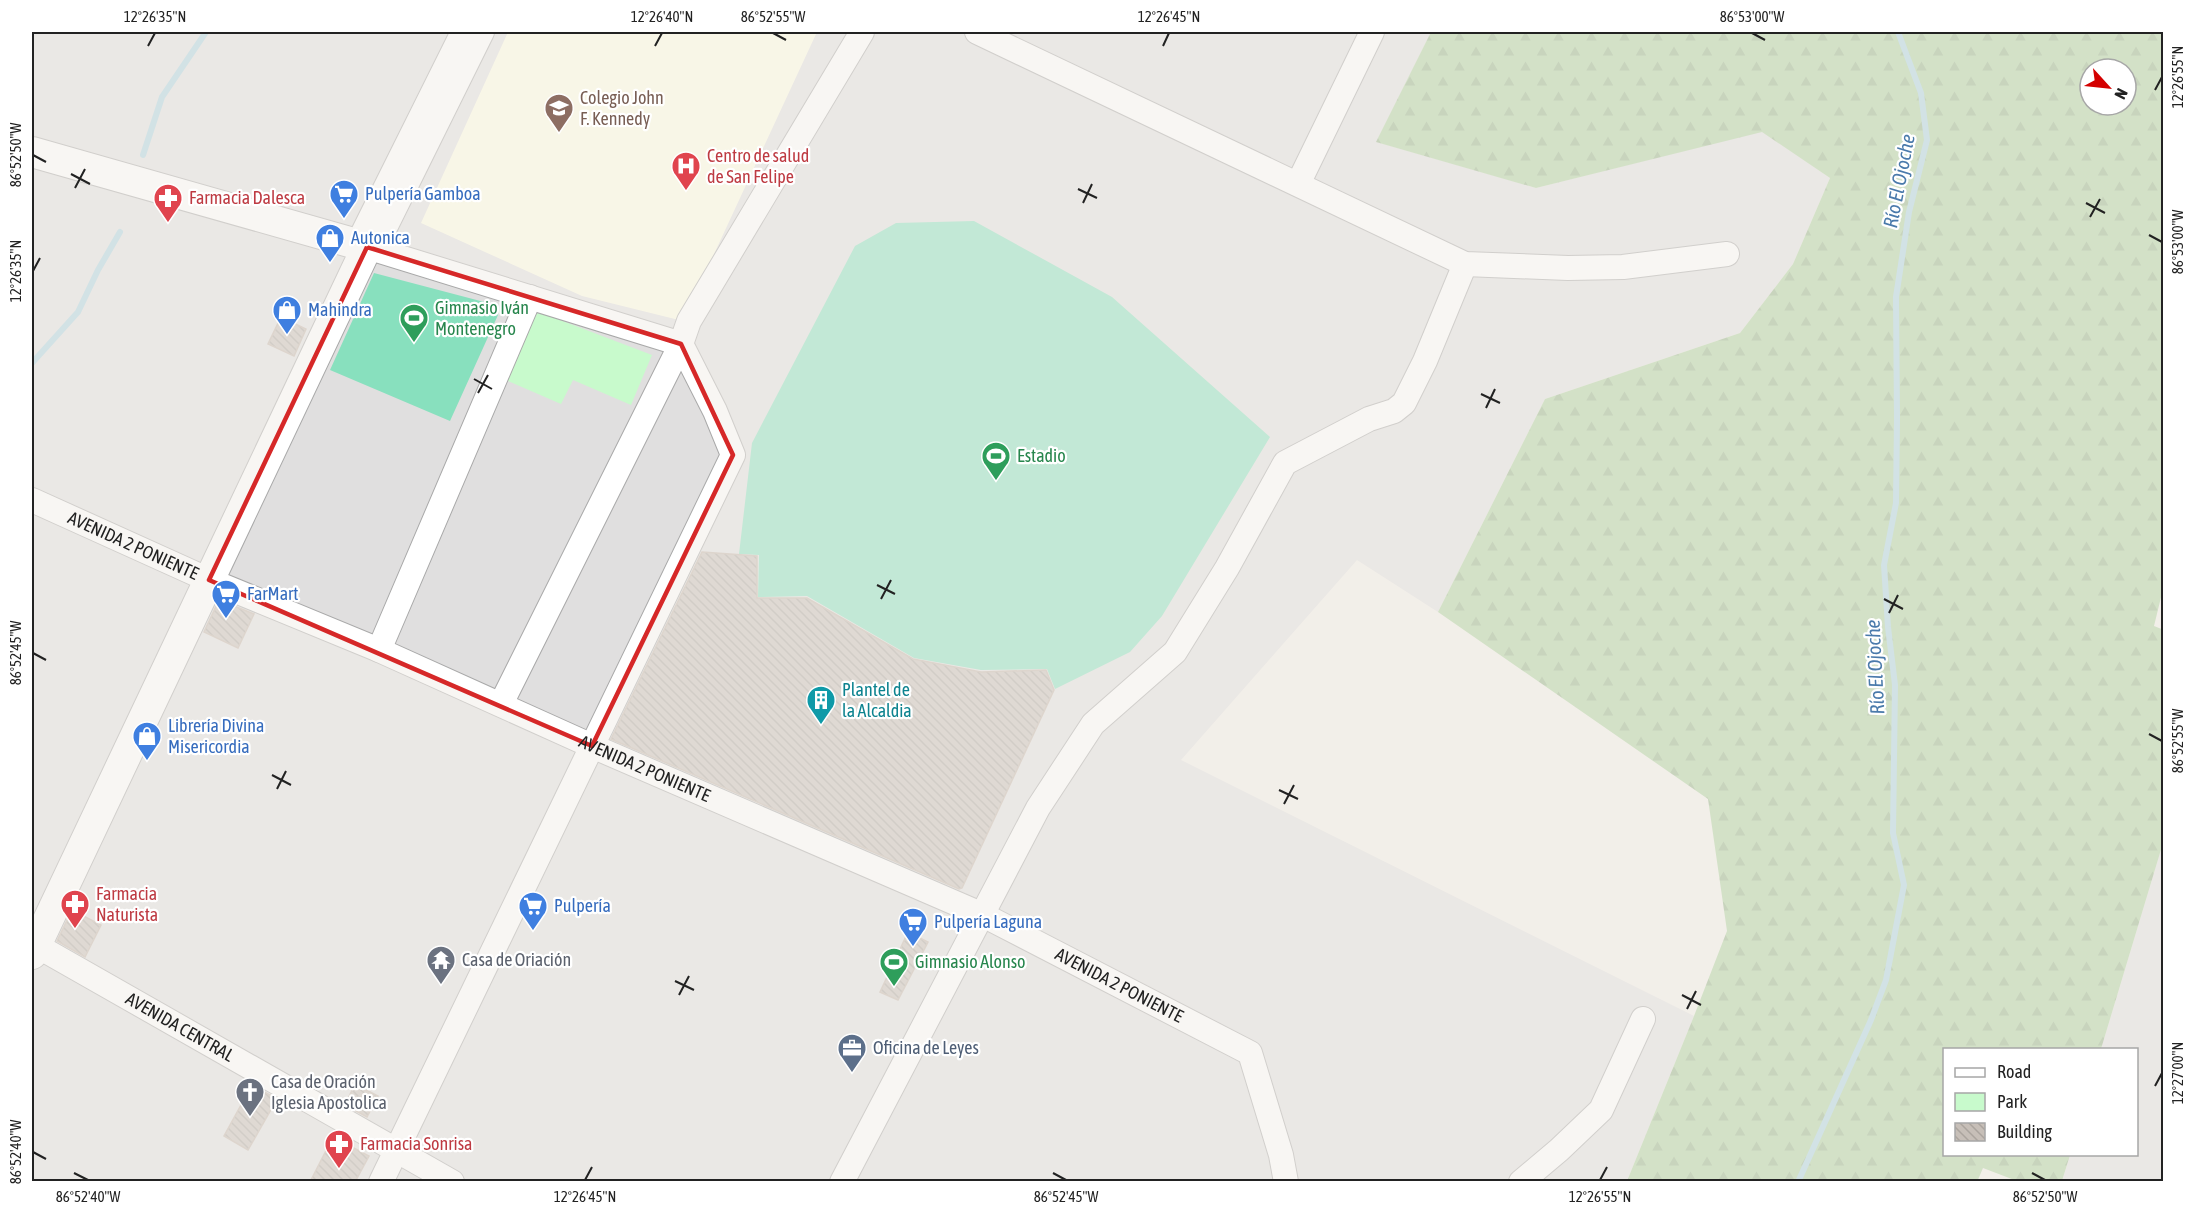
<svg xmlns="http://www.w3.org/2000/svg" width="2195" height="1213" viewBox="0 0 2195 1213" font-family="'Asap Condensed',sans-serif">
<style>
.residential{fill:#e0dfdf}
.education{fill:#ffffe5}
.forest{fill:url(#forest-firs);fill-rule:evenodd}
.park{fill:#c8facc}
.pitch{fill:#88e0be}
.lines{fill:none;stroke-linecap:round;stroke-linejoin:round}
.stream{stroke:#aad3df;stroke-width:6}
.building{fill:url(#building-back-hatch);stroke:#c4b6ab;stroke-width:1.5}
.minor-casing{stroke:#a9a9a9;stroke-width:26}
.tertiary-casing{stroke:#a9a9a9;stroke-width:32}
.minor{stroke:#fff;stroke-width:24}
.tertiary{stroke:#fff;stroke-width:30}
.marked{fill:none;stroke:#d62828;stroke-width:4.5;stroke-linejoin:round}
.ticks{fill:none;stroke:#222;stroke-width:2}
.labels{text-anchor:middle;stroke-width:4.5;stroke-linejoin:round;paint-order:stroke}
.education-label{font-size:18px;fill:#785e54;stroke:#fff;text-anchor:start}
.health-label{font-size:18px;fill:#be3a42;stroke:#fff;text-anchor:start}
.shop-label{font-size:18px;fill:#366cbe;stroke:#fff;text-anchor:start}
.leisure-label{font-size:18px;fill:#27864d;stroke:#fff;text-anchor:start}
.street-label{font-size:18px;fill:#222;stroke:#fff}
.culture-label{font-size:18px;fill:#0d838f;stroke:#fff;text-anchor:start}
.worship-label{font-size:18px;fill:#5b616d;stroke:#fff;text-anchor:start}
.service-label{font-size:18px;fill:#4e5e75;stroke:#fff;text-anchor:start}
.water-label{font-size:20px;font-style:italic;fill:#4a7aab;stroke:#fff}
.neatline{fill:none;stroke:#222;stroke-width:2}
.ticks-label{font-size:15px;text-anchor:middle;fill:#222}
</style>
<defs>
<pattern id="forest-firs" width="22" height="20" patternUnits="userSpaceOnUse" patternTransform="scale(1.5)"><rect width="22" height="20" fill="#add19e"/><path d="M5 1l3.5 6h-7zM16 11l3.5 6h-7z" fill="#95b388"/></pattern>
<pattern id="building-back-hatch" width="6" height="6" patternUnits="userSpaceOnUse" patternTransform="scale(1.5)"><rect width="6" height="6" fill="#c7bfb8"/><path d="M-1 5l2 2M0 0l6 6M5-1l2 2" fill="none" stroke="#aba49e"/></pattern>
</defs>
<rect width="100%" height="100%" fill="#f2efe9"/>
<path class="residential" d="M32,32h1399l-54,110 159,46 226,-57 68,47 -37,86 -53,69 -195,66 -107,213 -81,-52 -176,200 513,256 -67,165h-1595z
M2163,843v338l-101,1 8,-27 66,-1v-104l-35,-1z"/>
<path class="education" d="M508,32h309l-134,289 -101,-25 -161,-73z"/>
<path class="forest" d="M1431,32h732l1,553 -10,41 10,4 -1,213 -62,206 -157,1v104l126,1 -8,26h-45l-34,-13 -6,14 -350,-1 67,-165 33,-85 -19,-132 -270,-187 107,-213 195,-66 53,-69 37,-86 -68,-46 -226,56 -160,-46zM2090,69h36v36h-36z"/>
<path class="park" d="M539,312l113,43 -21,50 -58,-25 -12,24 -60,-26 22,-51z"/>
<path class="pitch" d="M974,221l138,76 158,140 -108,179 -32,36 -75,37 -8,-20 -66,1 -67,-12 -107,-62 -49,1 1,-42 -20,-1 13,-111 103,-197 41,-23z
M374,273l114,30 7,5 3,7 -48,106 -120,-51z"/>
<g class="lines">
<path class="stream" d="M143,155l19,-58 44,-65
M32,363l46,-51 20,-42 22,-38
M1798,1182l73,-162 15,-40 18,-95 -11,-52 2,-148 -7,-58 -4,-62 12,-62 1,-84 -1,-122 13,-85 18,-72 -6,-47 -23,-61"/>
</g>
<path class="building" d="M281,317l25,12 -12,27 -26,-12z
M702,552l55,4v42h50l106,61 68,13 65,-2 8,20 -92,198 -3,1 -348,-150z
M219,600l35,14 -16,34 -34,-16z
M72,910l29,15 -16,32 -28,-16z
M908,932l20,10 -30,58 -18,-8z
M355,1084l23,12 -11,21 -22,-12z
M252,1085l25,14 -29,51 -24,-14z
M333,1137l36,19 -14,26h-45z"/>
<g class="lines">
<g class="minor-casing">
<g id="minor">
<path d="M977,32l488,232 103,4 55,-1 104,-13"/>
<path d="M1298,184l74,-152"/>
<path d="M357,245l106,-213"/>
<path d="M367,247l314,97 34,67 18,44 -352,727"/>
<path d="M374,250l108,-218"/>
<path id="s1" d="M32,500l177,80 170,70 213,96 391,169 267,138 31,102 5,27"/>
<path d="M379,650l151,-353"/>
<path d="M501,704l180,-360 8,-23 173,-289"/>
<path id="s2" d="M32,943l420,239"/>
<path d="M842,1182l196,-374 55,-84 82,-72 52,-84 58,-105 84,-44 25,-8 10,-8 21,-42 40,-97"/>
<path d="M1521,1182l38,-32 42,-40 42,-91"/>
</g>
</g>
<g class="tertiary-casing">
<path id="tertiary" d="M32,152l335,95 -335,707"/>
</g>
<use href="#minor" class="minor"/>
<use href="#tertiary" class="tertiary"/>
</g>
<path d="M0 0H2195V1213H0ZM367,247l314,97 52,111 -141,291 -383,-166z" fill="#f2efe9" fill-opacity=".55" fill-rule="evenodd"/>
<path class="marked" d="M367,247l314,97 52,111 -141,291 -383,-166z"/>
<path class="ticks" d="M773,33l13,7M1752,33l13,7M148,46l7,-13M655,46l7,-13M1163,46l6,-13M2155,90l7,-13M33,155l13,7M71,174l19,10M75,188l10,-19M1078,189l19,9M1083,203l9,-19M2086,203l19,10M2090,217l10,-18M2149,235l13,7M33,271l7,-13M474,379l18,10M478,393l10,-18M1481,394l19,9M1486,408l9,-19M877,585l18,9M881,599l10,-19M1884,599l19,10M1889,613l9,-18M33,653l13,7M2149,734l13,7M272,775l19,10M277,789l9,-18M1279,790l19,9M1284,804l10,-19M675,981l19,9M679,995l10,-19M1682,995l19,10M1687,1009l9,-18M2155,1086l7,-13M33,1152l13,7M74,1173l14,7M1053,1173l13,7M2032,1173l13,7M585,1180l7,-13M1600,1180l7,-13"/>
<defs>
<g id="school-pin" transform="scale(1.5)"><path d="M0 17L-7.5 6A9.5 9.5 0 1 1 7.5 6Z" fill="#8d6e63" stroke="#fff"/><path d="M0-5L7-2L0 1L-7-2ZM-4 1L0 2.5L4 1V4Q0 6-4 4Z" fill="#fff"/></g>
<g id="hospital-pin" transform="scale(1.5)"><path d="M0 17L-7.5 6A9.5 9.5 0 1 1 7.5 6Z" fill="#e0444e" stroke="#fff"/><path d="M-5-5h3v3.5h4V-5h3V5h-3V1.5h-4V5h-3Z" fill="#fff"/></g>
<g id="supermarket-pin" transform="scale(1.5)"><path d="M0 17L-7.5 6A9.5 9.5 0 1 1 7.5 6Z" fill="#3f7fe0" stroke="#fff"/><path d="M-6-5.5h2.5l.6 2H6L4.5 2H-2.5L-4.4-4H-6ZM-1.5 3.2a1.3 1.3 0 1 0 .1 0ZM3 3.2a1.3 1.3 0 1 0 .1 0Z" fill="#fff"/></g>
<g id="pharmacy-pin" transform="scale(1.5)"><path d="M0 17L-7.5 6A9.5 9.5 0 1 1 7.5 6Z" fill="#e0444e" stroke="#fff"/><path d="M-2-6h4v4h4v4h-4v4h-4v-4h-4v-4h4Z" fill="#fff"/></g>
<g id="shop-pin" transform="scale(1.5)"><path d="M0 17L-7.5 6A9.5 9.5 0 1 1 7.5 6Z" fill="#3f7fe0" stroke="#fff"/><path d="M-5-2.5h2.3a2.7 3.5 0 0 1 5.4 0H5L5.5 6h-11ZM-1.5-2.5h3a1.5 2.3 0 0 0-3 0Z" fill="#fff"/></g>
<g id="stadium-pin" transform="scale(1.5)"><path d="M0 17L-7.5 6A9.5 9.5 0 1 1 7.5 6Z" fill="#2e9e5b" stroke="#fff"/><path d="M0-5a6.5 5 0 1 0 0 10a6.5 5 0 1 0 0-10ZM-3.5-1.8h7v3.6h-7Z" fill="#fff"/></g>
<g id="building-pin" transform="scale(1.5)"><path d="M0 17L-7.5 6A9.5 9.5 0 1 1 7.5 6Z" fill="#0f9aa8" stroke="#fff"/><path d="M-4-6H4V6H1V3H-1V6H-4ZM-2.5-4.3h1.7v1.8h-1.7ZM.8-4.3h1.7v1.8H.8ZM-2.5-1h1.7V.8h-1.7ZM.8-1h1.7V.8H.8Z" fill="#fff"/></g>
<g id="temple-pin" transform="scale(1.5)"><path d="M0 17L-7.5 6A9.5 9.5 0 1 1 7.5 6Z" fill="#6b7280" stroke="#fff"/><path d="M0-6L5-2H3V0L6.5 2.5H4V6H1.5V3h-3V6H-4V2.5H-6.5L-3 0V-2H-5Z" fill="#fff"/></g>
<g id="office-pin" transform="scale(1.5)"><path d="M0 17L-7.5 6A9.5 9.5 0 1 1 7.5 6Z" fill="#5c6f8a" stroke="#fff"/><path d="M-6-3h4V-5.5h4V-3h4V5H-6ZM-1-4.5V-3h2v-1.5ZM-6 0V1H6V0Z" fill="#fff"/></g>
<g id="church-pin" transform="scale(1.5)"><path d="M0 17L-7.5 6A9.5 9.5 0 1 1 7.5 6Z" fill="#6b7280" stroke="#fff"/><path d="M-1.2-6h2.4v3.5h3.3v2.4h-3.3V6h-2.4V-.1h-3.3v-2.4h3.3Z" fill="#fff"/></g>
</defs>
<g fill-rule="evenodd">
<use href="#school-pin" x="559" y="108"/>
<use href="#hospital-pin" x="686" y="166"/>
<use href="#supermarket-pin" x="344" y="194"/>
<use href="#pharmacy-pin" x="168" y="198"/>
<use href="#shop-pin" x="330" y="238"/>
<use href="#shop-pin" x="287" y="310"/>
<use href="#stadium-pin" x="414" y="318"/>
<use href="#stadium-pin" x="996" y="456"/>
<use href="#supermarket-pin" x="226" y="594"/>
<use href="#building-pin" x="821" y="700"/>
<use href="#shop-pin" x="147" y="736"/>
<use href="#pharmacy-pin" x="75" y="904"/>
<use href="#supermarket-pin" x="533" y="906"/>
<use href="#supermarket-pin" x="913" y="922"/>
<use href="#temple-pin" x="441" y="960"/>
<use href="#stadium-pin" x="894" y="962"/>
<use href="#office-pin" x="852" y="1048"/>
<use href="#church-pin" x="250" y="1092"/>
<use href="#pharmacy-pin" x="339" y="1144"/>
</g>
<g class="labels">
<g class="education-label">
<text x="580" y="104">Colegio John<tspan x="580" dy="21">F. Kennedy</tspan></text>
</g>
<g class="health-label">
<text x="707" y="162">Centro de salud<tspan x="707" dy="21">de San Felipe</tspan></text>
<text x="189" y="204">Farmacia Dalesca</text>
<text x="96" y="900">Farmacia<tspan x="96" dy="21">Naturista</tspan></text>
<text x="360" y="1150">Farmacia Sonrisa</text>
</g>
<g class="shop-label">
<text x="365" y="200">Pulpería Gamboa</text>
<text x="351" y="244">Autonica</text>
<text x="308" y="316">Mahindra</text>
<text x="247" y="600">FarMart</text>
<text x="168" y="732">Librería Divina<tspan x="168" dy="21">Misericordia</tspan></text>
<text x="554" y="912">Pulpería</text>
<text x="934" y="928">Pulpería Laguna</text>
</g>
<g class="leisure-label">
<text x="435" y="314">Gimnasio Iván<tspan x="435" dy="21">Montenegro</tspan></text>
<text x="1017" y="462">Estadio</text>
<text x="915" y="968">Gimnasio Alonso</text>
</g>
<g class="street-label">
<text dy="6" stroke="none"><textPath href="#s1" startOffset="111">AVENIDA 2 PONIENTE</textPath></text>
<text dy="6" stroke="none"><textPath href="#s1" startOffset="669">AVENIDA 2 PONIENTE</textPath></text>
<text dy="6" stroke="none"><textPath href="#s1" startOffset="1191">AVENIDA 2 PONIENTE</textPath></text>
<text dy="6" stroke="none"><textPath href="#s2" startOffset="170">AVENIDA CENTRAL</textPath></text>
</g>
<g class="culture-label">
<text x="842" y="696">Plantel de<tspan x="842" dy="21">la Alcaldia</tspan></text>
</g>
<g class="worship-label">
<text x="462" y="966">Casa de Oriación</text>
<text x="271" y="1088">Casa de Oración<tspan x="271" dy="21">Iglesia Apostolica</tspan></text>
</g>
<g class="service-label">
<text x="873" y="1054">Oficina de Leyes</text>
</g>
<g class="water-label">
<text transform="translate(1899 181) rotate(-79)" y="7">Río El Ojoche</text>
<text transform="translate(1875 667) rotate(-93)" y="7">Río El Ojoche</text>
</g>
</g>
<rect width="2195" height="1213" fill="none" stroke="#ffffff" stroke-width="66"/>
<rect x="1943" y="1048" width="195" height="108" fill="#ffffff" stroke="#a7a7a7" stroke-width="1.5"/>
<rect x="1955" y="1068" width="30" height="9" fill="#ffffff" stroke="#a7a7a7" stroke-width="1.5"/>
<text x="1997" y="1078" font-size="18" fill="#222222">Road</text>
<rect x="1955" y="1093" width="30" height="18" fill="#c8facc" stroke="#a7a7a7" stroke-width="1.5"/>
<text x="1997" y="1108" font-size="18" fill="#222222">Park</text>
<rect x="1955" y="1123" width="30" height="18" fill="url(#building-back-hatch)" stroke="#a7a7a7" stroke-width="1.5"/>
<text x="1997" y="1138" font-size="18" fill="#222222">Building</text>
<g transform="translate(2108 87) rotate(117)"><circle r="28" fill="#ffffff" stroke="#a7a7a7" stroke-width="1.5"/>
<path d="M0-4.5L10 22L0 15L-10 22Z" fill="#d40000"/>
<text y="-9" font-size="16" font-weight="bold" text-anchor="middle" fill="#222222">N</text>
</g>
<rect x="33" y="33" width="2129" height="1147" class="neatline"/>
<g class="ticks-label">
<text x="155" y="22">12°26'35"N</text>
<text x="662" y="22">12°26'40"N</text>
<text x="773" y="22">86°52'55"W</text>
<text x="1169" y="22">12°26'45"N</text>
<text x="1752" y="22">86°53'00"W</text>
<text transform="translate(2178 77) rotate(-90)" y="5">12°26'55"N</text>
<text transform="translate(16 155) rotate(-90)" y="5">86°52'50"W</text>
<text transform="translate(2178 242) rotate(-90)" y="5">86°53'00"W</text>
<text transform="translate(16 271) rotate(-90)" y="5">12°26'35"N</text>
<text transform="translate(16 653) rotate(-90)" y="5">86°52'45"W</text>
<text transform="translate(2178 741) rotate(-90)" y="5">86°52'55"W</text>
<text transform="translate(2178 1073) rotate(-90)" y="5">12°27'00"N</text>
<text transform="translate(16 1152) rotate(-90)" y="5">86°52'40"W</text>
<text x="88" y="1202">86°52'40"W</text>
<text x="585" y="1202">12°26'45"N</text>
<text x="1066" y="1202">86°52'45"W</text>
<text x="1600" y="1202">12°26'55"N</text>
<text x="2045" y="1202">86°52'50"W</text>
</g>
</svg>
